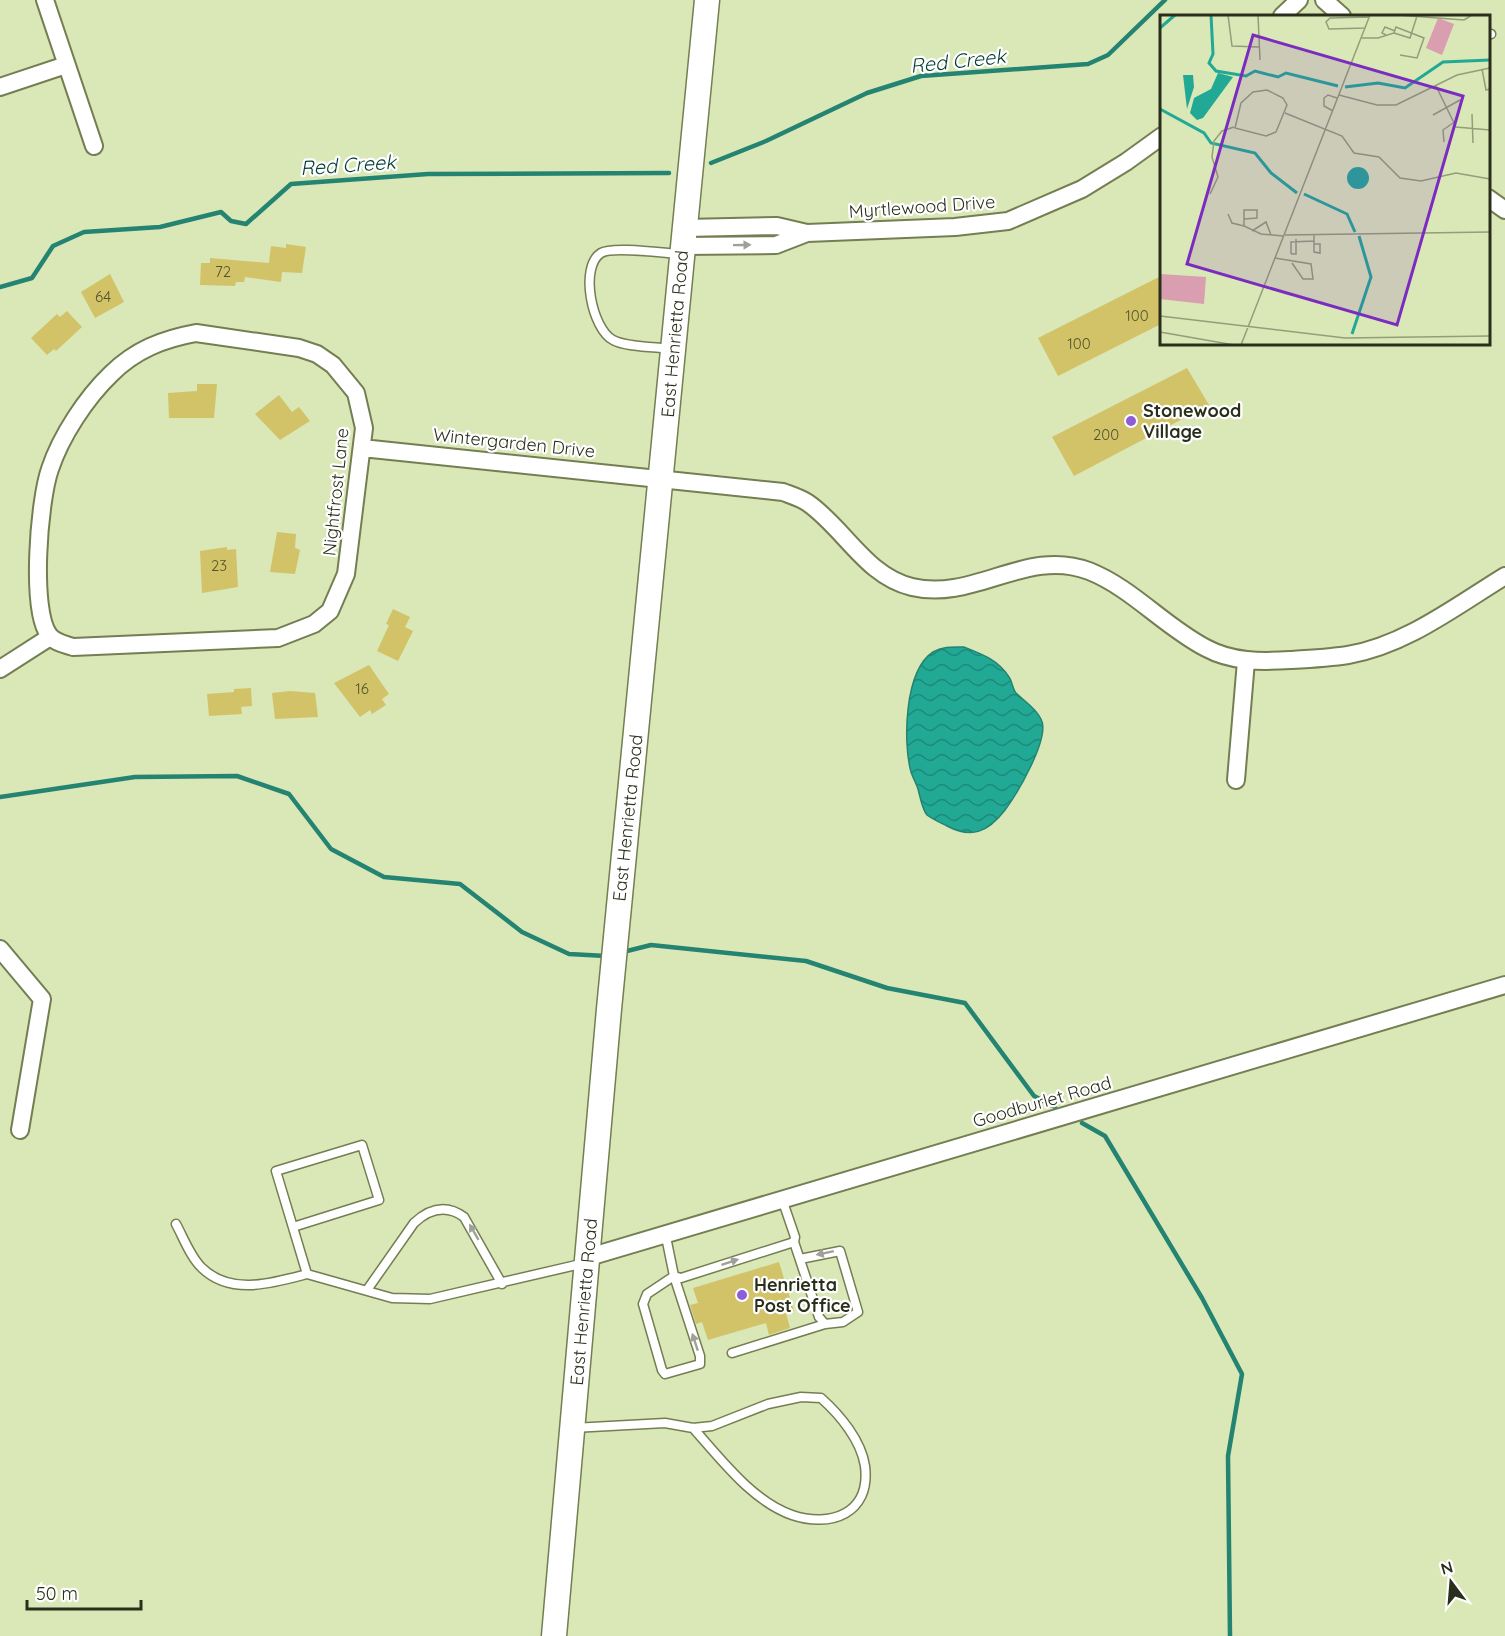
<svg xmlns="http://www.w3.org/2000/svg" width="1505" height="1636" viewBox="0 0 1505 1636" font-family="Quicksand,sans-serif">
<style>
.water{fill:url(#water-waves);stroke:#248471;stroke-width:1.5}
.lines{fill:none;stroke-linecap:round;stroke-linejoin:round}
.stream{stroke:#248471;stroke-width:4.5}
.building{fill:#d2c368}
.service-casing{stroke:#737e52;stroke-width:11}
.minor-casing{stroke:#737e52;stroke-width:20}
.secondary-casing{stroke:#737e52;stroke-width:27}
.service{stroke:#fff;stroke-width:8}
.minor{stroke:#fff;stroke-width:16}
.secondary{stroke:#fff;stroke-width:24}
.oneway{fill:#9fa199}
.poi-dot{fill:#8f5dd6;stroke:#fff;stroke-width:2}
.labels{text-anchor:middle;stroke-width:4.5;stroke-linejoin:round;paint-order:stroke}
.number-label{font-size:15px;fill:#54542f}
.street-label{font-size:18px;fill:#2a2f1c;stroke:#fff}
.poi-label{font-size:18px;font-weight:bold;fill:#2a2f1c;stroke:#fff;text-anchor:start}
.water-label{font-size:20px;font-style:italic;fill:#013c34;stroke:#fff}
.inset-river{fill:none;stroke:#21a995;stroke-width:3}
.inset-road{fill:none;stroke:#949d79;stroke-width:1.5}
.view{fill:#7b2cbf;fill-opacity:0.15;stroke:#7b2cbf;stroke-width:3}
.inset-edge{fill:none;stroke:#2a2f1c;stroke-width:3}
</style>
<defs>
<pattern id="water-waves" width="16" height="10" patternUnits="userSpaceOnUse" patternTransform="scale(1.5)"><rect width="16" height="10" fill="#21a995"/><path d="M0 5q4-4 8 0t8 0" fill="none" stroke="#1d8a79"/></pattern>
</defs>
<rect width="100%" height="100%" fill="#dae7b7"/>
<path class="water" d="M964,647c18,7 34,13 45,30 3,4 4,13 7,16 9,9 19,14 25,26 10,18 -24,75 -36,91 -17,22 -33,29 -58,16 -6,-3 -15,-7 -20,-11 -5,-6 -7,-19 -9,-26 -2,-6 -5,-11 -7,-17 -8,-29 -7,-101 22,-120 10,-6 20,-5 31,-5z"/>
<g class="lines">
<path class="stream" d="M711,163l55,-22 101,-48 54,-17 167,-12 20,-9 57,-55
M0,287l32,-9 21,-32 31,-14 76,-5 61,-15 10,9 15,3 45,-40 137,-10 241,-1
M0,797l135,-20 102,-1 52,18 42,55 53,28 76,7 62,48 47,22 37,2
M623,952l28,-7 155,16 81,27 78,15 69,93 21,11
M1082,1123l23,13 97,162 40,76 -14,82 2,180"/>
</g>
<path class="building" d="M286,244l20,3 -4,26 -20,-1 -1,10 -36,-5 -1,5h-8l-1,4 -35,-1 1,-22h9v-5l59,5 2,-17 15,2z
M110,274l14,28 -29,16 -14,-26z
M1161,276v48l-103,52 -20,-38z
M67,311l15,16 -26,24 -2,-2 -7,6 -16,-17 26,-24 3,3z
M1187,368l22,37 -135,71 -22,-39z
M197,384h20l-3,34h-45l-1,-25 29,-2z
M279,395l13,17 7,-5 11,14 -30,19 -25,-26z
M277,532l19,2 -1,14 5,2 -5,24 -25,-2z
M227,547v3l9,-1 2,38 -36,6 -2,-42z
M393,609l17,8 -5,10 8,4 -15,30 -21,-10 12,-26 -3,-1z
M369,665l20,29 -7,5 4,6 -14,9 -2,-4 -10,7 -26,-34z
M251,688l1,18 -11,1 1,7 -33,2 -2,-22 27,-2v-3z
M290,691l25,2 3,24 -43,2 -3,-26z
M779,1262l15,49 -8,2 4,15 -21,7 -3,-12 -58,17 -6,-18 -6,2 -6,-19 8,-2 -5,-15z"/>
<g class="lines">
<g class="service-casing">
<path id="service" d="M1488,35l3,-1
M672,349c-15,-2 -47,-2 -59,-9 -21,-11 -34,-73 -12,-87 11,-7 62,0 78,1
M782,1199l13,38 -1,5 25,75 6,7 18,-2 15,-10 -18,-61 -40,8
M176,1224c7,13 15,34 26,44 29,28 71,15 105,6
M293,1227l86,-27 -17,-55 -86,26 31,103 85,24 38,1 155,-36
M665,1232l9,44 26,80v8l-35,10 -3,-4 -19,-66 4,-10 27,-18 7,2 113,-36
M367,1290l47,-67c15,-14 32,-19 50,-6l38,67
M732,1353l93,-29
M573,1428l92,-5 28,5 19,-2 56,-22 33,-7 20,1c19,17 40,42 44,68 6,48 -35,62 -73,49 -40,-14 -72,-57 -99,-87"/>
</g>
<g class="minor-casing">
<path id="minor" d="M45,0l49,146
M1324,0l18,16
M1282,16l17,-16
M0,87l66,-22
M1488,198l17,12
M685,228l92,-2 30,7 148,-6 53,-6 74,-32 44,-27 36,-26
M683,246l93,-1 31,-12
M196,333l103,15 18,6 16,11 23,28 8,35 -18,146 -16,37 -16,13 -36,14 -205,9c-8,-3 -18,-4 -24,-12 -19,-25 -10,-135 1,-166 11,-33 36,-71 61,-95 24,-24 52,-35 85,-41z
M362,448l421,44c8,3 18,6 25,11 37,26 58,73 104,84 62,15 115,-40 177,-16 43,17 76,56 117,77 26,14 55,14 84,12 19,-1 39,-2 58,-5 58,-10 108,-49 157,-79
M0,669l50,-32
M1236,780l10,-119
M0,949l42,50 -22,131
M589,1257l916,-272"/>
</g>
<g class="secondary-casing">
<path id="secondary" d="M554,1636l55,-627 98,-1009"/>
</g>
<use href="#service" class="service"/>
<use href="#minor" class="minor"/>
<use href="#secondary" class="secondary"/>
</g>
<defs><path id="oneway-solid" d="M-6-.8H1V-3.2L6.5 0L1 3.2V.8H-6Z" transform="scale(1.5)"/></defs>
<g class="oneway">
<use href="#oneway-solid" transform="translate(742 245) rotate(-1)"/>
<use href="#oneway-solid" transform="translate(474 1232) rotate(-120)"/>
<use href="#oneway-solid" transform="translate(825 1253) rotate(168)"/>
<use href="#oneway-solid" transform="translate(730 1262) rotate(-18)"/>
<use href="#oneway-solid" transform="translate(695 1342) rotate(-108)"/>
</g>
<g class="poi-dot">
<circle cx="1131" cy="421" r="6"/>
<circle cx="742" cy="1295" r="6"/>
</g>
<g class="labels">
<g class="number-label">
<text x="223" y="277">72</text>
<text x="103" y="302">64</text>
<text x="1137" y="321">100</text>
<text x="1079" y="349">100</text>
<text x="1106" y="440">200</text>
<text x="219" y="571">23</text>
<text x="362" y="694">16</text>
</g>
<g class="street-label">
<text transform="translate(922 207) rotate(-4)" y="6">Myrtlewood Drive</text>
<text transform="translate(675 334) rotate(-85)" y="6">East Henrietta Road</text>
<text transform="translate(514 443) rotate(6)" y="6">Wintergarden Drive</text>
<text transform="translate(336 492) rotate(-84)" y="6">Nightfrost Lane</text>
<text transform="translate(628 818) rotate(-84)" y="6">East Henrietta Road</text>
<text transform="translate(1042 1102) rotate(-16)" y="6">Goodburlet Road</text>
<text transform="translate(584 1302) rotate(-85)" y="6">East Henrietta Road</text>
</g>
<g class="poi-label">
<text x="1143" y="417">Stonewood<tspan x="1143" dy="21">Village</tspan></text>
<text x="754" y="1291">Henrietta<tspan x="754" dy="21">Post Office</tspan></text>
</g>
<g class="water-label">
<text transform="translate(958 61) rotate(-6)" y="7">Red Creek</text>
<text transform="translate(348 165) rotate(-4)" y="7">Red Creek</text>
</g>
</g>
<g transform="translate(1160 15)">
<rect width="330" height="330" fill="#dae7b7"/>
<path d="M278,3l16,6 -12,31 -16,-7zM0,259l46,3 -2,27 -44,-5z" fill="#d99eaf"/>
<path d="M58,58l15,4 -30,41 -6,2 -7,-7 4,-15 17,-9zM23,60h10l1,12 -7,22zM187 163a11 11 0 1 1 22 0a11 11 0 1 1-22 0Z" fill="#21a995"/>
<path class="inset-river" d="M51,0l2,39 -4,9 7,8 30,5 9,-5 23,6 8,-4 52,13M0,13l15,-13M185,72l33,-4 27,5 38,-26 47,-2M0,94l44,24 7,10 44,10 16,20 26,20M144,179l43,20 8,18M192,319l19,-57 -12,-41"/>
<path class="inset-road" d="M68,0l4,31 27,1M98,0l2,45M238,0l66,5 8,-5M206,13l-37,1 -3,-7 4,-4 39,-1M234,18l16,5 7,-22M226,20l-4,-2 3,-6 10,4M202,23h16l16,-5 2,-6 28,11 -7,20 -17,-3M322,54l4,21 4,-1M276,71l20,41 34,3M107,75l16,8 4,7 -11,27 -10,4 -31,-8 6,-25 12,-11zM179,80l38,10h19l61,-30 33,-7M173,96l-9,-5v-8l4,-3 9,3M125,98l57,23 12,17 25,4 21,21 21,3 35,-8 34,6M312,99l1,29M273,100l27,-15M284,127l-1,-12 10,-7M50,179l8,-17 -6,-20 2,-16 8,-10 12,-4M68,199l4,9 12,3M84,204l13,-1v-8h-13v16l17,8 22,2M92,216l14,-9 5,13M154,219v18l6,1v-9h-6M125,220l205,-3M131,239v-12l23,-1M131,239h5v-15M115,243l36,6 2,15h-10l-11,-16M0,301l185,22 145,-2M0,317l74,13M81,330l129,-330"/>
<path class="view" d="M93,20l210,61 -66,229 -210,-61z"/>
<rect width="330" height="330" class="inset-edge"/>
</g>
<g transform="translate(1451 1582) rotate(344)" stroke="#ffffff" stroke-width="4.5" paint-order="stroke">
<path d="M0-4.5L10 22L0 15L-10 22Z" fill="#2a2f1c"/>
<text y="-9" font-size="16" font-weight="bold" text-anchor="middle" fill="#2a2f1c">N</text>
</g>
<path d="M27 1600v9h114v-9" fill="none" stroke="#2a2f1c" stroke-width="3"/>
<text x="36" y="1600" font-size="18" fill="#2a2f1c" stroke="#ffffff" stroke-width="4.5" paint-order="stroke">50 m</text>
</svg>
